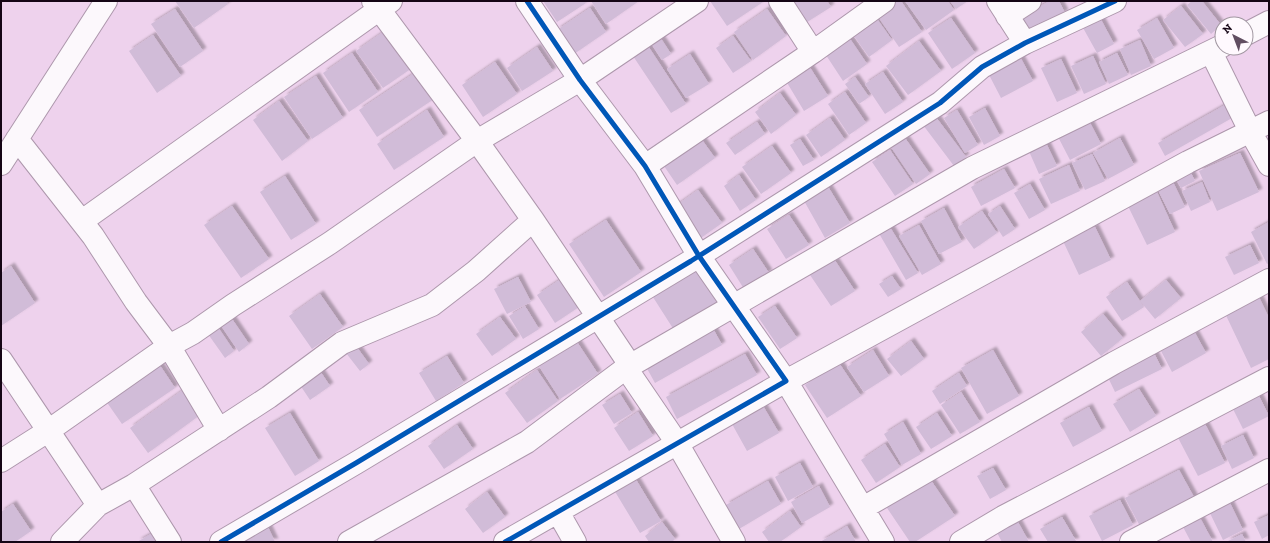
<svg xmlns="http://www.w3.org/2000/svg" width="1270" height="543" viewBox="0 0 1270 543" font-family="'Zilla Slab',serif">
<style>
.building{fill:#d1bcd8;filter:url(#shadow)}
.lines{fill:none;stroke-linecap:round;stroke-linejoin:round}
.minor-casing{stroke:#ad97ac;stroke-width:24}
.minor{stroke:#fcf8fc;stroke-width:22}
.cycleway-casing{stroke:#fff9fe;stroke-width:8}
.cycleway{stroke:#0057b8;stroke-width:5}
</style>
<defs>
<filter id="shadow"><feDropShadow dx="3.5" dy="-3.5" stdDeviation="1" flood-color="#0004"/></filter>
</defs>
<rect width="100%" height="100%" fill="#eed2ed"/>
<path class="building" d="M175,1h51l2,3 -34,24z
M543,1h42l1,2 -29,19z
M591,1h48l-33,23z
M710,1h53v1l-36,24z
M790,1h37l4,6 -27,17z
M897,1h4l21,31 -23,15 -22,-32z
M905,1h43l6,9 -28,20z
M950,1h18l-12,8z
M1050,1h9l6,12 -37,19 -8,-15z
M1192,1h10l19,24 -10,9 -24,-29z
M1181,6l22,28 -18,13 -22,-27z
M590,8l16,24 -32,22 -17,-24z
M175,9l28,42 -23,16 -29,-43z
M767,9l19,27 -33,24 -19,-28z
M872,12l20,28 -23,17 -20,-28z
M1099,16l15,28 -17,9 -15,-27z
M951,18l24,35 -23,16 -24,-36z
M1157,18l17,30 -20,11 -17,-29z
M386,30l26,38 -29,20 -27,-37z
M846,33l21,31 -24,17 -21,-32z
M658,34l13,20 -9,6 -13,-20z
M153,35l28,41 -24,17 -28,-42z
M733,36l18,25 -18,12 -17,-25z
M1140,40l11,26 -20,9 -11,-26z
M919,41l22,30 -33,24 -22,-29z
M648,46l38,58 -15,9 -38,-57z
M537,47l16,24 -31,20 -15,-23z
M352,53l26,39 -29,20 -26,-39z
M1117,53l11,22 -19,9 -10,-22z
M690,54l19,30 -23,14 -19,-29z
M1019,55l14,26 -32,17 -14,-27z
M1093,56l13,28 -22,10 -13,-28z
M1061,59l16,34 -20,9 -16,-34z
M495,62l22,32 -34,23 -21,-32z
M809,66l19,30 -24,15 -18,-30z
M416,72l18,27 -57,38 -18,-27z
M883,72l20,30 -18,12 -20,-30z
M316,76l27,42 -31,21 -28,-42z
M855,77l14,20 -10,7 -14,-20z
M845,92l21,31 -17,12 -21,-31z
M780,93l16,22 -25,19 -16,-22z
M279,101l29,40 -26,20 -29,-41z
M1225,105l7,13 -67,38 -7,-13z
M985,108l15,28 -16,9 -15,-28z
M427,110l17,27 -50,33 -17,-26z
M957,110l21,35 -13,8 -21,-35z
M932,112l34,45 -12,9 -34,-45z
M1087,117l14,27 -31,16 -14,-27z
M830,118l15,22 -24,17 -15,-22z
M757,122l8,12 -30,21 -9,-12z
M905,138l25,36 -14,10 -25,-37z
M1120,138l14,27 -26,14 -15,-26z
M800,139l14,21 -11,6 -13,-21z
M702,140l13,18 -38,27 -13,-19z
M1045,141l12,25 -18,8 -11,-25z
M772,146l19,27 -30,21 -19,-27z
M890,150l23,34 -18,12 -23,-34z
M1240,153l19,39 -42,19 -18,-40z
M1092,154l13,27 -20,9 -13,-27z
M1069,165l11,26 -29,13 -12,-25z
M1188,167l7,14 -14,7 -7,-13z
M1004,169l11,19 -34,18 -10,-19z
M739,175l17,25 -16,11 -16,-25z
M285,176l31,48 -25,16 -31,-48z
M1172,180l13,27 -15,7 -13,-26z
M1202,182l8,20 -19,9 -9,-20z
M1030,184l15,26 -16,9 -15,-26z
M827,185l23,38 -25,15 -22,-39z
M698,190l24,33 -24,17 -24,-33z
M1156,190l19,42 -28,13 -20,-41z
M232,206l37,53 -28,19 -37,-53z
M1000,206l15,23 -12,8 -15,-23z
M944,208l18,34 -23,12 -18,-33z
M982,211l15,22 -23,16 -16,-22z
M789,215l20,30 -23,14 -19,-30z
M606,220l35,52 -37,25 -35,-53z
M1269,222v41l-2,1 -16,-32z
M888,224l30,49 -12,7 -29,-50z
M919,225l22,39 -19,11 -23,-39z
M1095,227l16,33 -32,15 -16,-34z
M1250,245l9,18 -25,12 -9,-18z
M753,249l16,24 -25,16 -15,-24z
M832,256l23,35 -24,15 -23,-34z
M11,266l24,37 -34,23v-53z
M693,267l24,36 -43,27 -23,-36z
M892,276l9,13 -13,8 -9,-13z
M518,277l13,25 -24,12 -13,-25z
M561,279l18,28 -24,16 -18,-28z
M1166,280l15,18 -26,21 -15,-18z
M1127,282l17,25 -22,14 -16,-24z
M1256,291l13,27v41l-18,9 -29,-61z
M320,294l23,33 -31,22 -23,-33z
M525,306l14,23 -16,10 -14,-23z
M775,306l22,32 -17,11 -22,-32z
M1103,314l20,24 -22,18 -20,-24z
M230,316l19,28 -10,8 -19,-28z
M500,317l16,22 -24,17 -16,-22z
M213,320l21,31 -9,7 -22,-31z
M711,325l11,20 -67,38 -11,-20z
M1195,333l11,20 -34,19 -11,-21z
M911,341l13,18 -23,17 -14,-17z
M577,342l21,32 -38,25 -21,-33z
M356,346l13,18 -9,7 -14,-18z
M1151,347l11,22 -47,23 -11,-23z
M873,350l16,26 -25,16 -17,-25z
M993,350l26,46 -32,18 -26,-46z
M745,354l12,21 -80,44 -11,-22z
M447,356l17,27 -28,18 -17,-28z
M155,358l20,30 -53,36 -21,-30z
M839,363l22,33 -34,22 -22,-33z
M318,368l12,18 -20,14 -12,-18z
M537,370l21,31 -31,22 -22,-30z
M959,373l8,13 -27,18 -8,-13z
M1139,389l17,27 -26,16 -17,-28z
M183,390l17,25 -52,38 -18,-25z
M1256,390l13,26 -26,13 -13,-26z
M961,392l19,30 -20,12 -19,-29z
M620,394l12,19 -18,11 -12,-19z
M763,406l16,27 -32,18 -15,-27z
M1089,407l13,24 -29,16 -13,-24z
M638,412l15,24 -24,15 -15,-23z
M290,413l29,48 -24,15 -30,-48z
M937,413l15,23 -21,13 -15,-22z
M1202,418l23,45 -27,13 -23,-44z
M903,422l18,32 -19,11 -18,-31z
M457,425l16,24 -29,20 -16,-23z
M1243,435l11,23 -22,11 -11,-23z
M885,444l15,23 -24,16 -15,-23z
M800,463l13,24 -25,14 -13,-24z
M993,468l13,22 -16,9 -13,-23z
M1179,470l16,29 -54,29 -16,-30z
M926,473l29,43 -40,26h-5l-27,-40z
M635,478l26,43 -21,12 -26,-43z
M768,481l13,23 -42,25 -13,-24z
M819,486l11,21 -28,16 -11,-21z
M487,492l18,25 -22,16 -18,-24z
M1228,499l15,31 -20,10 -15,-31z
M1120,500l13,25 -31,16 -13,-25z
M13,504l18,27 -16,11h-14v-30z
M790,511l11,16 -21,15h-11l-7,-10z
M1014,515l15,27h-27l-8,-15z
M1269,515v20l-7,4 -8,-17z
M1199,516l14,26h-22l-9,-17z
M1062,517l14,24 -2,1h-26l-8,-13z
M662,522l13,17 -3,3h-23l-4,-6z
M267,525l8,17h-31l-2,-4z
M847,526l9,16h-36z
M151,534l5,8h-19z
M1242,534l4,8h-20z"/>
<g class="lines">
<g class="minor-casing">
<path id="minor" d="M373,1l104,140 103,-61 117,-79
M780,1l33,51
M998,1l27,42
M1007,16l23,-15
M1246,34l23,-12
M1211,52l39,79 19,34
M17,139l76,97 43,66 33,44 24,-13 40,-28 97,-62 147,-102 56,79
M1,164l105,-163
M645,166l168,-114 71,-51
M82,221l309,-220
M1,360l97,145 36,-20 36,57
M626,368l51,75 57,99
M1,461l47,-30 121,-85 50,84
M134,485l135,-88 73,-54 90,-38 44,-34 57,-51 97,145
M863,508l251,-145 155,-83
M558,512l17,30
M62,542l36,-37
M221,542l135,-79 335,-202 249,-158 42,-36 43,-24 90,-42
M349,542l178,-100 99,-74 346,-200 250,-122
M505,542l281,-161 -87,-125 -54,-90 -65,-86 -53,-79
M883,542l-97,-161 402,-219 81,-40
M961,542l42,-25 266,-139
M1131,542l138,-72"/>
</g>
<use href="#minor" class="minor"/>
<g class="cycleway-casing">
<path id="cycleway" d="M221,542l135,-79 335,-202 249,-158 42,-36 43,-24 90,-42
M505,542l281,-161 -87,-125 -54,-90 -65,-86 -53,-79"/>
</g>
<use href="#cycleway" class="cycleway"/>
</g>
<rect width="1270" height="543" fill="none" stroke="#150515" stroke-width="4"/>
<g transform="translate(1234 36) rotate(318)"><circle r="19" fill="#fff9fe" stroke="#a197a1"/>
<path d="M0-3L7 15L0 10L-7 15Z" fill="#614d61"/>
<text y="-6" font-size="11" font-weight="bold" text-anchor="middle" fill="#150515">N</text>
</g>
</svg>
